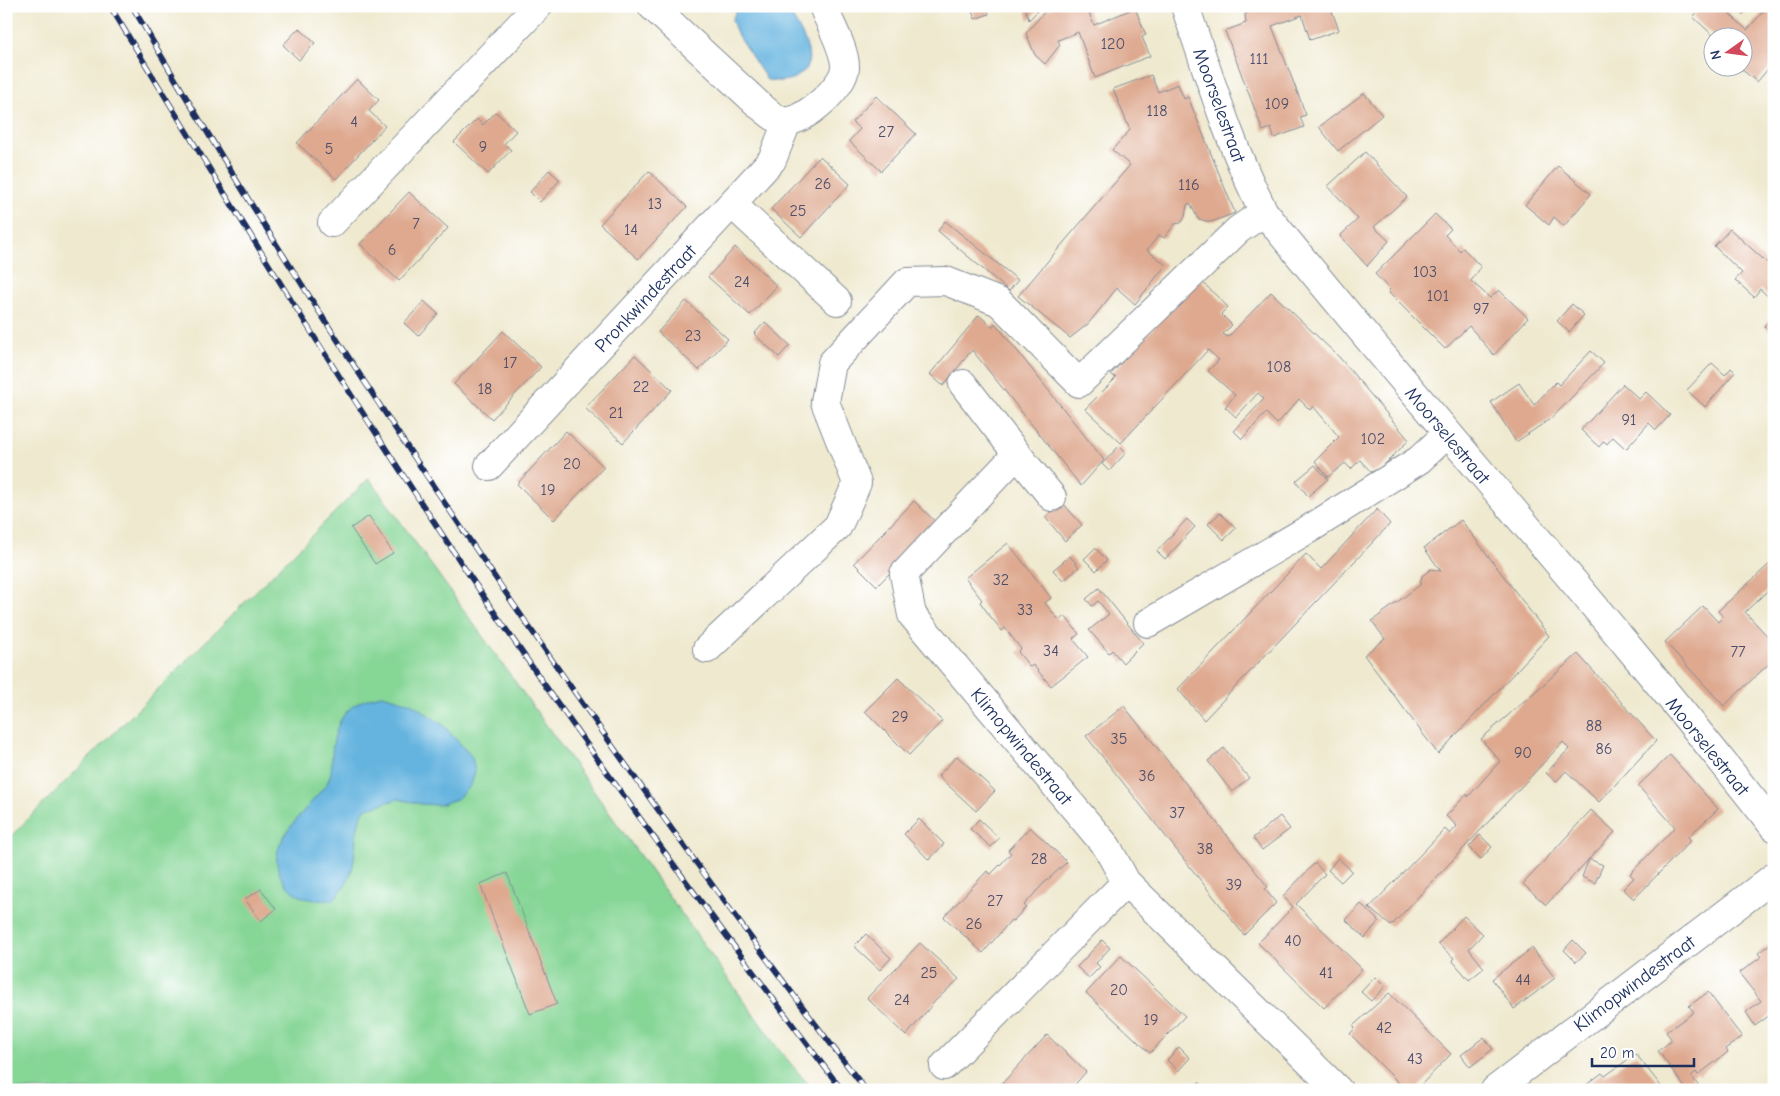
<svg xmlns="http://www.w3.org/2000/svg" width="1780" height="1096" viewBox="0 0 1780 1096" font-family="'Comic Neue',sans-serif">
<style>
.green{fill:#86d696;stroke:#50827a}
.water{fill:#65b4df;stroke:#40729e}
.building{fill:#dea98f}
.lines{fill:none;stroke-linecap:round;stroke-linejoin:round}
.minor-casing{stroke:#858c96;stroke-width:30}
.minor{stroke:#fff;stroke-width:28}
.rail-casing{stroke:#1b2f5e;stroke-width:5.5}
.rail{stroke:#fff;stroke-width:4;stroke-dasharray:11;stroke-linecap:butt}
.labels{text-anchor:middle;stroke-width:5;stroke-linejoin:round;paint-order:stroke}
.number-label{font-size:16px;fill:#4c4e6a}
.street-label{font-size:19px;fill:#1b2f5e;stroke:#fff}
</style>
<rect width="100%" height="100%" fill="#fff"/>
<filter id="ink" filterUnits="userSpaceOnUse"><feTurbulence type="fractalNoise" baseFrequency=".02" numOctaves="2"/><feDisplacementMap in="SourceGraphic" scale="10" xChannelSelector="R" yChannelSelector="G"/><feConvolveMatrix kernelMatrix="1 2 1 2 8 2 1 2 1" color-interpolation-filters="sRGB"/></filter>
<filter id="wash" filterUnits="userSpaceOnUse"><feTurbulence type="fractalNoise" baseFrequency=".0096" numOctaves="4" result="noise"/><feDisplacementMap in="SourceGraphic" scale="20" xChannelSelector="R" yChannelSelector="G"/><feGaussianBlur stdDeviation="1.12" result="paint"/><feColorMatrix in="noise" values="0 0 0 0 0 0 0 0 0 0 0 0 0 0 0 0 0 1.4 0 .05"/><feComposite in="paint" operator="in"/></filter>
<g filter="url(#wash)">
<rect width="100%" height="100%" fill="#efe9cf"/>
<path class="green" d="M369,478l411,573 33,39h-807v-249z"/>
<path class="water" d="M738,6h48c9,18 36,51 15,68 -11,8 -22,8 -34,6l-30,-46 -5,-14z
M382,695l29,8 32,22 29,32 3,15 -4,13 -14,14 -18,6 -18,-1 -23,-5 -33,10c-19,32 2,58 -32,91 -19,1 -36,0 -48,-17 -25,-34 13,-63 34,-90 3,-4 8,-8 9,-12 4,-7 4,-18 4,-26 3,-36 14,-53 50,-60z"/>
<g id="blocks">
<path class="building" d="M970,6h16l3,8 -14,5z
M1024,6h16l1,1 -12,13z
M1055,6h31l8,19 41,-17 11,27 -4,2 8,19 -55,22 -17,-46 -20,8 2,5 -15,19 -10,-9 -9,-22 20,-23z
M1264,6l2,3 8,-3h56l9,24 -29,10 -8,-25 -30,11 34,89 -6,2 4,10 -30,11 -3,-10 -8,3 -38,-100 21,-8 -1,-9z
M1702,6h19l26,24 20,-23 7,7v48l-17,20 -17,-14h2v-30h-26l-23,-21z
M1733,6h17l-8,9z
M299,28l16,15 -16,17 -16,-15z
M1151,75l7,17 20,-8 6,15 4,-2 47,116 -24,9 -13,-3 -8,-16 -3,2 -2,12 -4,6 -6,1 -11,14 -5,-3 -12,15 19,15 -31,39 -18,-16 -29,36 -18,14 -52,-42 112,-131 -18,-15 18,-20 -17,-41z
M357,79l22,21 -10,11 16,15 -49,53 -39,-36z
M1364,93l18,22 -44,36 -19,-24z
M876,96l40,38 -35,37 -32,-30 11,-12 -8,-7z
M496,112l20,19 -12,13 7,6 -23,24 -34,-32 23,-23 6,6z
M1365,152l42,45 -33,30 15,14 -22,25 -27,-30 18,-17 -30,-33z
M820,156l30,28 -49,53 -30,-28z
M1558,166l33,28 -27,32 -10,-9 -5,8 -24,-20z
M549,170l11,10 -20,22 -10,-10z
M649,171l38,36 -49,52 -38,-35z
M409,192l39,36 -49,53 -39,-37z
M1435,214l16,15 -6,6 15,16 3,-3 18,19 -10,14 19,17 9,-8 29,28 -34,37 -25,-29 -24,23 -57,-57 2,-2 -15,-16z
M945,221l73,59 -9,11 -71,-60z
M1730,229l44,40v33l-14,-13 -6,8 -19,-17 7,-7 -28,-27z
M735,247l42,39 -27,29 -42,-38z
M1199,279l29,28 -7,7 11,11 -9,9 5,3 43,-45 68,65 70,83 -28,28 -10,4 -11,-12 -9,9 -6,-6 -17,14 -13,-16 24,-24 -26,-31 -3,4 -11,-11 -22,25 -11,-11 -24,26 -8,-8 30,-32 -6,-6 -22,24 -11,-10 10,-12 -27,-24 11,-11 -11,-10 -87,93 -36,-34 31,-31 -5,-4z
M424,301l14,13 -20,22 -14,-13z
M686,301l42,38 -29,31 -41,-38z
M1572,304l12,11 -15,17 -12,-11z
M979,315l13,12 3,-4 109,137 -23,26 -109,-136 -29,36 -13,-12z
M1774,315v16l-2,2 -8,-7z
M765,322l25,23 -11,12 -25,-23z
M503,331l38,36 -49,52 -38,-35z
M1591,351l13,12 -51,54 -37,25 -25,-40 28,-19 15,22 22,-23 3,3z
M635,355l37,35 -49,53 -38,-35z
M1712,363l13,12 6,-7 4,4 -30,35 -18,-17z
M1623,384l16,15 7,-7 24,23 -14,15 -7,-7 -23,26 -13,-12 -6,7 -3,-3 -5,6 -18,-17z
M566,431l38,36 -50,53 -37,-36z
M1119,446l7,7 -17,18 -7,-7z
M1315,465l13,14 -20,17 -12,-15z
M914,501l24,23 -61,62 -23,-23z
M1063,503l19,22 -17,16 -20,-24z
M1377,509l13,15 -186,196 -26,-31 128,-135 15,15z
M1220,513l16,15 -12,12 -16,-16z
M369,516l24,37 -18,11 -24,-36z
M1187,519l8,8 -30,32 -8,-8z
M1461,520l88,116 -111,118 -74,-99 21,-16 -13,-18 48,-36 2,-9 9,-7 10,2 -17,-23z
M1008,543l43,55 -6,5 14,17 6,-4 14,18 -6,5 15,18 -37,29 -18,-21 -3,2 -12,-15 3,-3 -16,-21 -3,3 -12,-15 -10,-14 2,-2 -17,-22z
M1095,548l12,12 -11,11 -12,-12z
M1070,556l9,11 -16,14 -10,-11z
M1774,560v25l-29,27 29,31v16l-50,47 -59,-64 38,-36 15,16 5,-5 -5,-6z
M1099,588l44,55 -20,20 -11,-13 -3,3 -20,-23 20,-16 -11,-13 -6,5 -6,-7z
M1578,654l78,87 -57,61 -33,-31 -10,11 -10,-9 23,-24 -6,-7 -172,184 -22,-18 76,-79 5,5 7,-8 -11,-10 21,-22 1,3 32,-36 -19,-22z
M898,678l44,43 -33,34 -44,-44z
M1124,706l144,181 -3,2 11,14 -32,32 -158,-199z
M1224,748l25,30 -17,14 -24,-31z
M1670,755l48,54 -30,28 3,3 -57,59 -11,-10 11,-11 -4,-4 45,-47 -37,-41z
M957,756l38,35 -19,20 -38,-35z
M1591,810l24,22 -26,27 14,6 -8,18 -13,-6 7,-18 -43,46 -23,-21z
M1280,816l10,13 -28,21 -9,-12z
M919,819l25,25 -15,16 -25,-26z
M979,819l20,19 -8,9 -21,-18z
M1030,827l37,35 -23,21 -20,22 2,2 -13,14 -2,-1 -28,33 -39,-36 43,-46 4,3 10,-10 10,-11 -3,-3z
M1480,835l12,12 -11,12 -12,-12z
M1338,858l14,13 -11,11 -13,-12z
M1315,863l10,11 -29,30 66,65 -38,39 -66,-65 35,-36 -10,-11z
M507,873l50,131 -27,10 -50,-130z
M261,889l15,20 -15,12 -16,-22z
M1361,904l18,17 -14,17 -19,-18z
M1464,916l19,18 -14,15 15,19 -15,12 -17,-20 2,-2 -16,-14z
M866,934l25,24 -11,12 -26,-24z
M1102,940l8,8 -14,15 4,4 -11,11 -12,-11z
M1573,940l13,13 -10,9 -12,-12z
M1774,941v71l-19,14 -9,-14 15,-11 -22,-28 22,-16 -3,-4z
M920,943l39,36 -23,21 -30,36 -39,-38z
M1532,948l23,30 -41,31 -22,-30z
M1121,956l64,60 -35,37 -64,-60z
M1375,977l10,10 -14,14 -10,-9z
M1708,992l34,45 -17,12 3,3 -30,23 -2,-3 -5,4 11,14h-15l-29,-39 14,-11 -6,-8 28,-20 -5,-6z
M1389,993l62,61 -35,36h-10l-56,-56 5,-6 -2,-2z
M1047,1035l39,37 -16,18h-74z
M1484,1037l9,12 -23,18 -9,-12z
M1179,1047l11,11 -12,13 -11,-11z
M1636,1054l28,36h-75l-3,-5 16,-12 3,3z
M1199,1082l8,8h-15z"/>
</g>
</g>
<g filter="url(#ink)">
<use href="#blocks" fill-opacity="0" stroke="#858c96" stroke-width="1"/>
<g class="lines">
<g class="minor-casing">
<path id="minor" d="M652,6l107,99c8,6 19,18 29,16 19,-2 55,-34 57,-53 1,-17 -16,-46 -22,-62
M1185,6c24,70 45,140 79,206 167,207 346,405 510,615
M732,204l105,97
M332,223l206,-217
M963,384l54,70
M489,466l283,-306 15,-38
M1052,497l-35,-43 -113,120 8,41 195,232 19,35 212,208
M1148,623l166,-97 105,-66 28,-26
M707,649l131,-123 19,-43 -32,-81 7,-39 75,-81 39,-1 53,21 80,81 159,-153 26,-18
M944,1066l182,-184
M1495,1090l279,-213"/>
</g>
<use href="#minor" class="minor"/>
<g class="rail-casing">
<path id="rail" d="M110,6c122,201 245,400 376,594 114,167 234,329 356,490
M132,6c116,199 241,393 371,583 117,170 237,338 363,501"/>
</g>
<use href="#rail" class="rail"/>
</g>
</g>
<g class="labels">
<g class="number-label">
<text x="1113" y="49">120</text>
<text x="1259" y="64">111</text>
<text x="1277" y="109">109</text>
<text x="1157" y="116">118</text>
<text x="354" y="127">4</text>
<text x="886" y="137">27</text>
<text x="483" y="152">9</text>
<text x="329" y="154">5</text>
<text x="823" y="189">26</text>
<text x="1189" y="190">116</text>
<text x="655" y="209">13</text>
<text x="798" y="216">25</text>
<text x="416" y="229">7</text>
<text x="631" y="235">14</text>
<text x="392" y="255">6</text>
<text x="1425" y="277">103</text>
<text x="742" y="287">24</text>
<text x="1438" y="301">101</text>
<text x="1481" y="314">97</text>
<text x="693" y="341">23</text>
<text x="510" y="368">17</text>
<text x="1279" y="372">108</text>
<text x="641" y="392">22</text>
<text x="485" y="394">18</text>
<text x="616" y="418">21</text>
<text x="1629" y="425">91</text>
<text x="1373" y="444">102</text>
<text x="572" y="469">20</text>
<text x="548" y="495">19</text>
<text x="1001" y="585">32</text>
<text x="1025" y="615">33</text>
<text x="1051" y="656">34</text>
<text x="1738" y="657">77</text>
<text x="900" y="722">29</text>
<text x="1594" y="731">88</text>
<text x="1119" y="744">35</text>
<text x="1604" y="754">86</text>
<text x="1523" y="758">90</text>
<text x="1147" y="781">36</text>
<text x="1177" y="818">37</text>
<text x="1205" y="854">38</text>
<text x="1039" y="864">28</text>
<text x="1234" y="890">39</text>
<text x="995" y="906">27</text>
<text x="974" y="929">26</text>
<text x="1293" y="946">40</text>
<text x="929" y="978">25</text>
<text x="1326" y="978">41</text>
<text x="1523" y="985">44</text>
<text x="1119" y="995">20</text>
<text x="902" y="1005">24</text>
<text x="1151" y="1025">19</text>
<text x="1384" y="1033">42</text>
<text x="1415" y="1064">43</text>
</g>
<g class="street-label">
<text transform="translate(1220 105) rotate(70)" y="7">Moorselestraat</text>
<text transform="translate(645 298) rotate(-47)" y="7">Pronkwindestraat</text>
<text transform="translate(1448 435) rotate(50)" y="7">Moorselestraat</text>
<text transform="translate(1022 746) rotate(50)" y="7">Klimopwindestraat</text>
<text transform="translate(1708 746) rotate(51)" y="7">Moorselestraat</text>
<text transform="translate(1634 983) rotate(-37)" y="7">Klimopwindestraat</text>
</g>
</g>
<rect width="1780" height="1096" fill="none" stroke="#fff" stroke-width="25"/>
<g transform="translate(1728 52) rotate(256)"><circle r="24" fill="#ffffff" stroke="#a4acbf"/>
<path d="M0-4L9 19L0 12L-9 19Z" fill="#d1495b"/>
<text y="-8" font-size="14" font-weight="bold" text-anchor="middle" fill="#1b2f5e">N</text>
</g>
<path d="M1592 1058v8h102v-8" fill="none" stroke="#1b2f5e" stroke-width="2.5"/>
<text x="1600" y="1058" font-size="15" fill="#1b2f5e" stroke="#ffffff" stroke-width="4" paint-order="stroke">20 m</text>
</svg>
